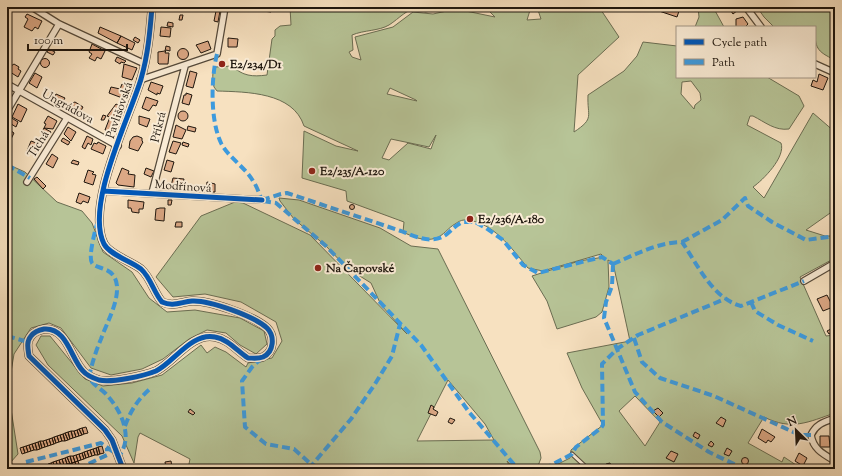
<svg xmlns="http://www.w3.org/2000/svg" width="842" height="476" viewBox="0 0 842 476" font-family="'Sorts Mill Goudy',serif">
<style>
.green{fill:#b7c497;stroke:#6a6d52;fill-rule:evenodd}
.building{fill:#dca885;stroke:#1e160e}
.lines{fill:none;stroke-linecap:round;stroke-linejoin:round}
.service-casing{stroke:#54493a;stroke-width:5}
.minor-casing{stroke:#54493a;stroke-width:8}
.tertiary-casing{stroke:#54493a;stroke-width:9}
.service{stroke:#faecd6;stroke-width:3}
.minor{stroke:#faecd6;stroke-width:5.5}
.tertiary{stroke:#faecd6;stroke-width:7}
.quiet{stroke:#3c9ade;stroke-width:4;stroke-dasharray:8 4;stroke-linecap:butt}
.cycleway-casing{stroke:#faecd6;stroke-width:8}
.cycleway{stroke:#0057b8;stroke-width:5}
.poi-dot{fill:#8f2418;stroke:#faecd6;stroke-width:1.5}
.labels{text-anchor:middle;stroke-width:4;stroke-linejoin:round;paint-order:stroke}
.poi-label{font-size:12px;font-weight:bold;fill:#1e160e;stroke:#faecd6;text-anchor:start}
.street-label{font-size:12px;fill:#1e160e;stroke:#faecd6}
</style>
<rect width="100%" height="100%" fill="#f7e1c0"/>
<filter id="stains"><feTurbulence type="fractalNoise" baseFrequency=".005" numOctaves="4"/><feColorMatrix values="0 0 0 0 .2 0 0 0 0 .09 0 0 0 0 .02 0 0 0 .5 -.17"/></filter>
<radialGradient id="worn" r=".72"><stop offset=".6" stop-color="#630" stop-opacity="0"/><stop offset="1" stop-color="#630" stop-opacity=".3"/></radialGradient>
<path class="green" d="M290,7h193l-4,2 -25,-1 -29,4 -6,-4c-13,1 -19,10 -30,17 -10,6 -25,5 -37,10l1,15 -4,2 3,5 9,3 -6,-23 38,-10 20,-15 20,2 23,-5 39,8 -10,-10h46l-4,13 14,-1 -4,-12h62l20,30 -41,38 -4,57c21,-14 13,-15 14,-37l36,-24 13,-15 6,-14 34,4v31h90l32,19 5,10 -15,23c-14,2 -24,-7 -36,-13h-3l-3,9 34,18c5,14 -18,37 -28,44l11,11 49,-85 22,19v76l-1,-3 -1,6 -27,19 19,6h10v22l-35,19 26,59 9,-1v78c-27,9 -43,18 -71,4l-16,26 34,19 2,-5 18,12h-162l-7,-5 -4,5h-81l22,-11 1,-8 32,-25 -21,-37 -15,-35 63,-12 -17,-78 -5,-3 1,27 -7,25 -6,5 -39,12 -10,-28 -15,-25 47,-15 25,-4 -3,-3 -58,17 -15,-3c-16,-19 -36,-48 -64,-48 -3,0 -6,2 -9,4 -6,3 -12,12 -19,14 -11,4 -23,-1 -33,-6l1,-10 -57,-21 -1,-10 -44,-13 2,-47 32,15 22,5 -54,-25c-11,-34 -57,-34 -87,-35l-3,-4c-1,-6 -3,-16 2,-20l16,-1c11,10 20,11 35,9l5,-36 3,-3v-6l5,-4 11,-1zM691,81l9,12 1,7 -6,5 -1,4 -13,-15 1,-12zM390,88l26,12 1,1 -30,-7zM436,135l-5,14 -23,-6 -19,17 -7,-2 9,-19 38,8zM635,396l25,26 -15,24 -26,-35z
M698,7h15l11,20h-29l4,-10z
M757,7h78v53c-19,-9 -20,-12 -20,-33h-41l-10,-10z
M7,164l18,8 32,30 25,9 10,12 11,29 29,20 17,26 18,14 28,-2 45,8 24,13 3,13 -11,10 -16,-9 -14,-12 -19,-3 -18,9 -26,20 -21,10 -31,6 -20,-7 -30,-40 -12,-5 -18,5 -17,26 -6,36 10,64 -8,9 2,6h-5z
M279,198l20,2 81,28 31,18 27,3 102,203 1,6 -3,8c-10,6 -24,3 -31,-5l4,8h-76l-1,-2 -246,2 2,-10 -50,-26 -2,4 -4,26 -12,-27 -74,-71 -12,-20 5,-9h9l35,43 18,7 29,-3 30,-8 39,-30 6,8 8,-6 11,5 20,15 2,-4 24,-5 10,-17 -6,-19 -35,-20 -36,-8 -32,3 -17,-20 45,-61 34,-14 8,1 67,32 97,99 -26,-29 -10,-22 -24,-15 -21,-22 -32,-27 -14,-18zM448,380l37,44 9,16 -77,1z"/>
<path class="building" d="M208,7h11v2l-11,-1z
M263,7h8v5l-8,-1z
M654,7h22l4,1 -3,9 -24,-8z
M736,7l2,3 -5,4 -2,-3z
M216,11h4l-2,11 -4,-1z
M27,14l15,7 -4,8 -3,-2 -3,4 -8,-4 4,-8 -3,-2z
M180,15h3l-1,5h-3z
M743,17l5,7 -3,3h-9v-8z
M168,22l5,1v4l-6,-1z
M100,27l21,9 -4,7 -19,-10z
M161,27l10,1 -1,9 -10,-1z
M121,36l14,7 -3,7 -15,-7z
M135,37l5,3 -2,3 -5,-3z
M228,38l10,1 -1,8h-9z
M208,41l3,8 -10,4 -5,-8z
M92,44l13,7 -4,8 -4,-2 -2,4 -6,-3 3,-4 -3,-2z
M166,46l4,1v4l-4,-1 -1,3h4l-1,11h-9l-1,-1v-11l7,-1z
M177.5 54a5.5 5.5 0 1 1 11 0a5.5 5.5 0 1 1-11 0Z
M49,49l6,3 -2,3 -6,-3z
M117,57l9,4 -2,2 -3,-1 -1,2 -5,-3z
M40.5 63a4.5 4.5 0 1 1 9 0a4.5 4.5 0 1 1-9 0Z
M14,64l5,3 -1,2 3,2 -3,6 -8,-5 1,-6z
M124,64l13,4 -5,12 -10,-3z
M190,71l7,2 -4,15 -7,-2z
M35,73l7,4 -5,11 -8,-5z
M819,74l9,4 -5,12 -12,-4 2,-6 4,2z
M151,82l12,4 -3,8 -3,-1v2l-9,-5z
M122,84l8,3 -5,12 -16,-6 2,-6 9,2z
M186,93l6,2 -3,10 -7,-2 2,-8h2z
M56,94l9,4 -5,8 -8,-4z
M146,97l12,4 -2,5 -3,-1 -4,6 -7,-3z
M75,102l8,5 -5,9 -10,-5 4,-8z
M18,104l9,5 -6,13 -9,-5z
M116,104l6,3 -5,13 -10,-4z
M178 116a5 5 0 1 1 10 0a5 5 0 1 1-10 0Z
M103,115l3,1 -2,4h-3z
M48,116l9,5 -4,8 -9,-1 2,-4 -2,-1z
M139,116l11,3 -3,8 -8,-3z
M10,117l8,5 -2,5 -8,-5z
M110,117l7,3 -5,12 -7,-2z
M176,125l10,5 -4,9 -9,-2z
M188,126l8,2 -1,4 -8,-2z
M68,127l8,5 -5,9 -7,-7z
M7,128l7,5 -4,8 -3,-2z
M44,128l7,4 -2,3 -7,-4z
M87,136l6,3 -2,6 -3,-2 -3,6 -3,-2z
M137,136l5,2v3l1,1 -5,9 -9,-3 1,-7 3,-4z
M63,138l7,4 -2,3 -7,-4z
M31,141l8,3 -1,2 3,2 -5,9 -9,-6z
M173,141l8,2 -5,11 -7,-2z
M98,142l8,4 -3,8 -12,-5 3,-6 3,1z
M183,142l6,2 -1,3 -6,-2z
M52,154l6,4 -5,10 -7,-4z
M73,160l6,2 -1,3 -7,-2z
M167,160l7,2 -3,10 -7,-2z
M122,168l7,3 -1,3 7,1 -1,12 -16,-2 -2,-2z
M146,168l8,3 -3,6 -7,-3z
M88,170l6,2 -2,2 4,1 -3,10 -9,-3z
M37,177l9,9 -3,3 -9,-10z
M173,178l11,1 -2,9 -11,-2z
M207,182l8,2v8h-9z
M79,193l11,4 -2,6 -5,-2 -2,3 -5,-2z
M128,200l16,2 -1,7h-4v4l-7,-1 -1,-4h-3z
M168,200h4l-1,5h-3z
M349.5 207a2.5 2.5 0 1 1 5 0a2.5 2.5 0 1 1-5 0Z
M160,208h5l-1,13 -9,-1 1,-11z
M176,222h6v5h-7z
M835,273v13l-4,-11z
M827,295l6,12 -10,4 -6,-12z
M835,327v4l-6,3 -2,-3z
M431,405l3,2 -1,2 5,3 -2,4 -8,-3z
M658,408l5,5 -4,4 -6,-6z
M190,409l5,4 -2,2 -5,-3z
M721,417l5,3 -3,7 -7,-4z
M450,418l5,2 -3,4 -4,-2z
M86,427l2,6 -4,1 -2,-6z
M82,428l2,6 -2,1 -3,-6z
M79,429l3,6 -3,1 -2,-6z
M762,429l13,8 -4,5 -3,-2 -2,3 -8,-5z
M77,430l2,6 -3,1 -2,-6z
M71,431l2,7 -3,1 -2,-7z
M71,431h3l2,6 -3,1z
M68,432l2,7 -2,1 -3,-7z
M695,432l5,3 -2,4 -5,-3z
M65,433l3,7 -3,1 -2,-7z
M63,434l2,7h-3l-2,-6z
M60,435l2,6 -3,1 -2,-6z
M57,436l2,6 -3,1 -2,-6z
M820,436h9l1,11h-10z
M54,437l2,6 -2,1 -2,-6z
M52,438l2,6 -3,1 -2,-6z
M49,439l2,6 -3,1 -2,-6z
M46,440l2,6 -3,1 -2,-6z
M40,441l2,7 -2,1 -2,-7z
M40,441h3l2,6 -3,1z
M711,441l3,3 -2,3 -4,-2z
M38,442l2,7 -3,1 -2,-7z
M35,443l2,7h-3l-2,-6z
M32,444l2,6 -3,1 -2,-6z
M29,445l2,6 -3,1 -2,-6z
M26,446l2,6 -3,1 -2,-6z
M102,446l2,7 -4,1 -2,-7z
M23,447l2,6 -3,1 -2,-6z
M98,447l2,7 -2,1 -2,-7z
M96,448l2,7h-3l-2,-6z
M727,448l5,3 -3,5 -5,-2z
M93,449l2,6 -3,1 -2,-6z
M90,450l2,6 -3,1 -2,-6z
M87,451l2,6 -3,1 -2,-6z
M671,451l7,3 -4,8 -8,-4z
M84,452l2,6 -2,1 -2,-6z
M82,453l2,6 -3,1 -2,-6z
M799,453l8,5 -4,8 -8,-5z
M79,454l2,6 -3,1 -2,-6z
M76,455l2,6 -3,1 -2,-6z
M70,456h3l2,6 -3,1z
M70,456l2,7 -2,1 -3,-7z
M67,457l3,7h-3l-2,-6z
M741.5 461a3.5 3.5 0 1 1 7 0a3.5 3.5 0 1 1-7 0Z
M65,458l2,6 -3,1 -2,-6z
M62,459l2,6 -3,1 -2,-6z
M59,460l2,6 -3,1 -2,-6z
M56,461l2,6 -3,1 -2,-6z
M78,461l2,6 -3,1 -2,-6z
M171,461l1,6 -6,1 -1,-6z
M53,462l2,6 -2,1 -2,-6z
M75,462l2,6 -3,1 -2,-6z
M51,463l2,6h-4l-1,-5z
M72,463l2,6h-3l-1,-5z
M610,463l2,6h-6v-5z
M67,464h3l1,5h-3z"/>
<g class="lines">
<g class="service-casing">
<path id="service" d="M572,454l16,15"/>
</g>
<g class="minor-casing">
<path id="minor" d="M32,7l27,17 86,40
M746,7l15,20
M815,64l20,9
M140,80l77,-26 8,-47
M7,84l111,62
M7,111l52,-87
M27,182l40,-64
M103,191l159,9
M152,193l33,-127
M804,281l31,-18
M835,418c-11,4 -19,6 -24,17 2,14 12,19 24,26"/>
</g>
<g class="tertiary-casing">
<path id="tertiary" d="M123,469l-11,-29 -7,-10 -76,-74c-1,-7 -3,-14 2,-20 3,-4 8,-6 13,-7 23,-2 27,30 39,42 4,5 10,7 16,9 12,3 45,-4 57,-9 18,-9 36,-39 59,-34 13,2 22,14 33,21 5,0 10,1 15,-1 11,-5 12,-21 4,-29 -13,-12 -58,-28 -75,-27 -11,1 -19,6 -30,1 -8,-9 -11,-24 -21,-33 -10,-8 -31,-14 -37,-25 -19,-39 25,-125 37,-165 7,-24 9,-48 11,-72"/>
</g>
<use href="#service" class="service"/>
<use href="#minor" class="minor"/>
<use href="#tertiary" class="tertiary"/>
<path class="quiet" d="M217,54c-6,24 -7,66 4,89 7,14 24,24 32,38 4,5 6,13 9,19
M7,166h2l21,12
M262,200l19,-6 6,-1 114,38c15,6 32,14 46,3 6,-5 9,-9 16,-12h12l11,6 17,12 20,25 15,8 64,-16 11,7
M263,201l13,2 50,43 95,99 48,67 49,57
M682,242l40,-22 23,-22 3,8 24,16 34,18 29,-4
M613,264l-1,22 -6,16 -2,16 31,74 27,30 47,30 35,17
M613,264c21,-9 46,-22 69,-22 16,23 30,56 59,64l63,-25
M751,302l4,9 23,14 35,16
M7,336l21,6
M634,338l8,24 18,16 54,18 86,39h11
M262,358l-10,9 -10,14 3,46 21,17 28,5 18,16
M125,426c6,-16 13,-27 26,-38
M26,462l75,-19 18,13c15,-19 2,-46 -13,-62 -6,-6 -13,-9 -17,-17 3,-14 7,-26 12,-38 6,-17 17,-35 16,-53 -2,-20 -20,-16 -25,-23 -4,-6 3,-32 5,-39
M78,469l29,-14v-7
M315,469l-3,-4 39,-46 24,-35 17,-28 8,-32
M370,469h31
M544,469l28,-15 4,-7 25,-19 2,-3 -1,-61 15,-15 21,-14 87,-36"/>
<g class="cycleway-casing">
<path id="cycleway" d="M103,191l159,9
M123,469l-11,-29 -7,-10 -76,-74c-1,-7 -3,-14 2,-20 3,-4 8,-6 13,-7 23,-2 27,30 39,42 4,5 10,7 16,9 12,3 45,-4 57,-9 18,-9 36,-39 59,-34 13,2 22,14 33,21 5,0 10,1 15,-1 11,-5 12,-21 4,-29 -13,-12 -58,-28 -75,-27 -11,1 -19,6 -30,1 -8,-9 -11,-24 -21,-33 -10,-8 -31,-14 -37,-25 -19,-39 25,-125 37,-165 7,-24 9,-48 11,-72"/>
</g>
<use href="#cycleway" class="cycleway"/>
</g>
<g class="poi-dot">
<circle cx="222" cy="64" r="4"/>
<circle cx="312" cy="171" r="4"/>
<circle cx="470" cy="219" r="4"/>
<circle cx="318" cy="268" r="4"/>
</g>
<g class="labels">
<g class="poi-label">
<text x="230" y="68">E2/234/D1</text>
<text x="320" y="175">E2/235/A-120</text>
<text x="478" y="223">E2/236/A-180</text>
<text x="326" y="272">Na Čapovské</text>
</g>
<g class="street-label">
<text transform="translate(68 106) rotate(29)" y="4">Ungrádova</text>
<text transform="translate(119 110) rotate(-71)" y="4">Pavlišovská</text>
<text transform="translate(158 127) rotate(-76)" y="4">Příkrá</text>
<text transform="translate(38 144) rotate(-58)" y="4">Tichá</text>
<text transform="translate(183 186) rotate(4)" y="4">Modřínová</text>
</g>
</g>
<rect width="842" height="476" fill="none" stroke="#f7e1c0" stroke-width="24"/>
<rect x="8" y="8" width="826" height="460" fill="none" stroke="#1e160e" stroke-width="2"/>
<rect x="12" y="12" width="818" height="452" fill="none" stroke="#1e160e"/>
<rect x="676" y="26" width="140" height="52" fill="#faecd6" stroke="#a29686"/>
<rect x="684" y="39" width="20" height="6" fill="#0057b8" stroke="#a29686"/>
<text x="712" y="46" font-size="12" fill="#1e160e">Cycle path</text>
<rect x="684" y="59" width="20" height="6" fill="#3c9ade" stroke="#a29686"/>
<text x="712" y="66" font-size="12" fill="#1e160e">Path</text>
<g transform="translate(796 430) rotate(336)" stroke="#faecd6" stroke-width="3" paint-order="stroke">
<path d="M0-3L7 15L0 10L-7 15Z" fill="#1e160e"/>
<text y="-6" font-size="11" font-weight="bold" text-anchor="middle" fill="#1e160e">N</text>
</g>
<path d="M28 44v6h99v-6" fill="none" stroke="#1e160e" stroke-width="2"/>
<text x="34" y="44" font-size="12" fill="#1e160e" stroke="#faecd6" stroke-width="3" paint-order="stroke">100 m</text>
<rect width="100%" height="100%" filter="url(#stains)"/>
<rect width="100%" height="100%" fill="url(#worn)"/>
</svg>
